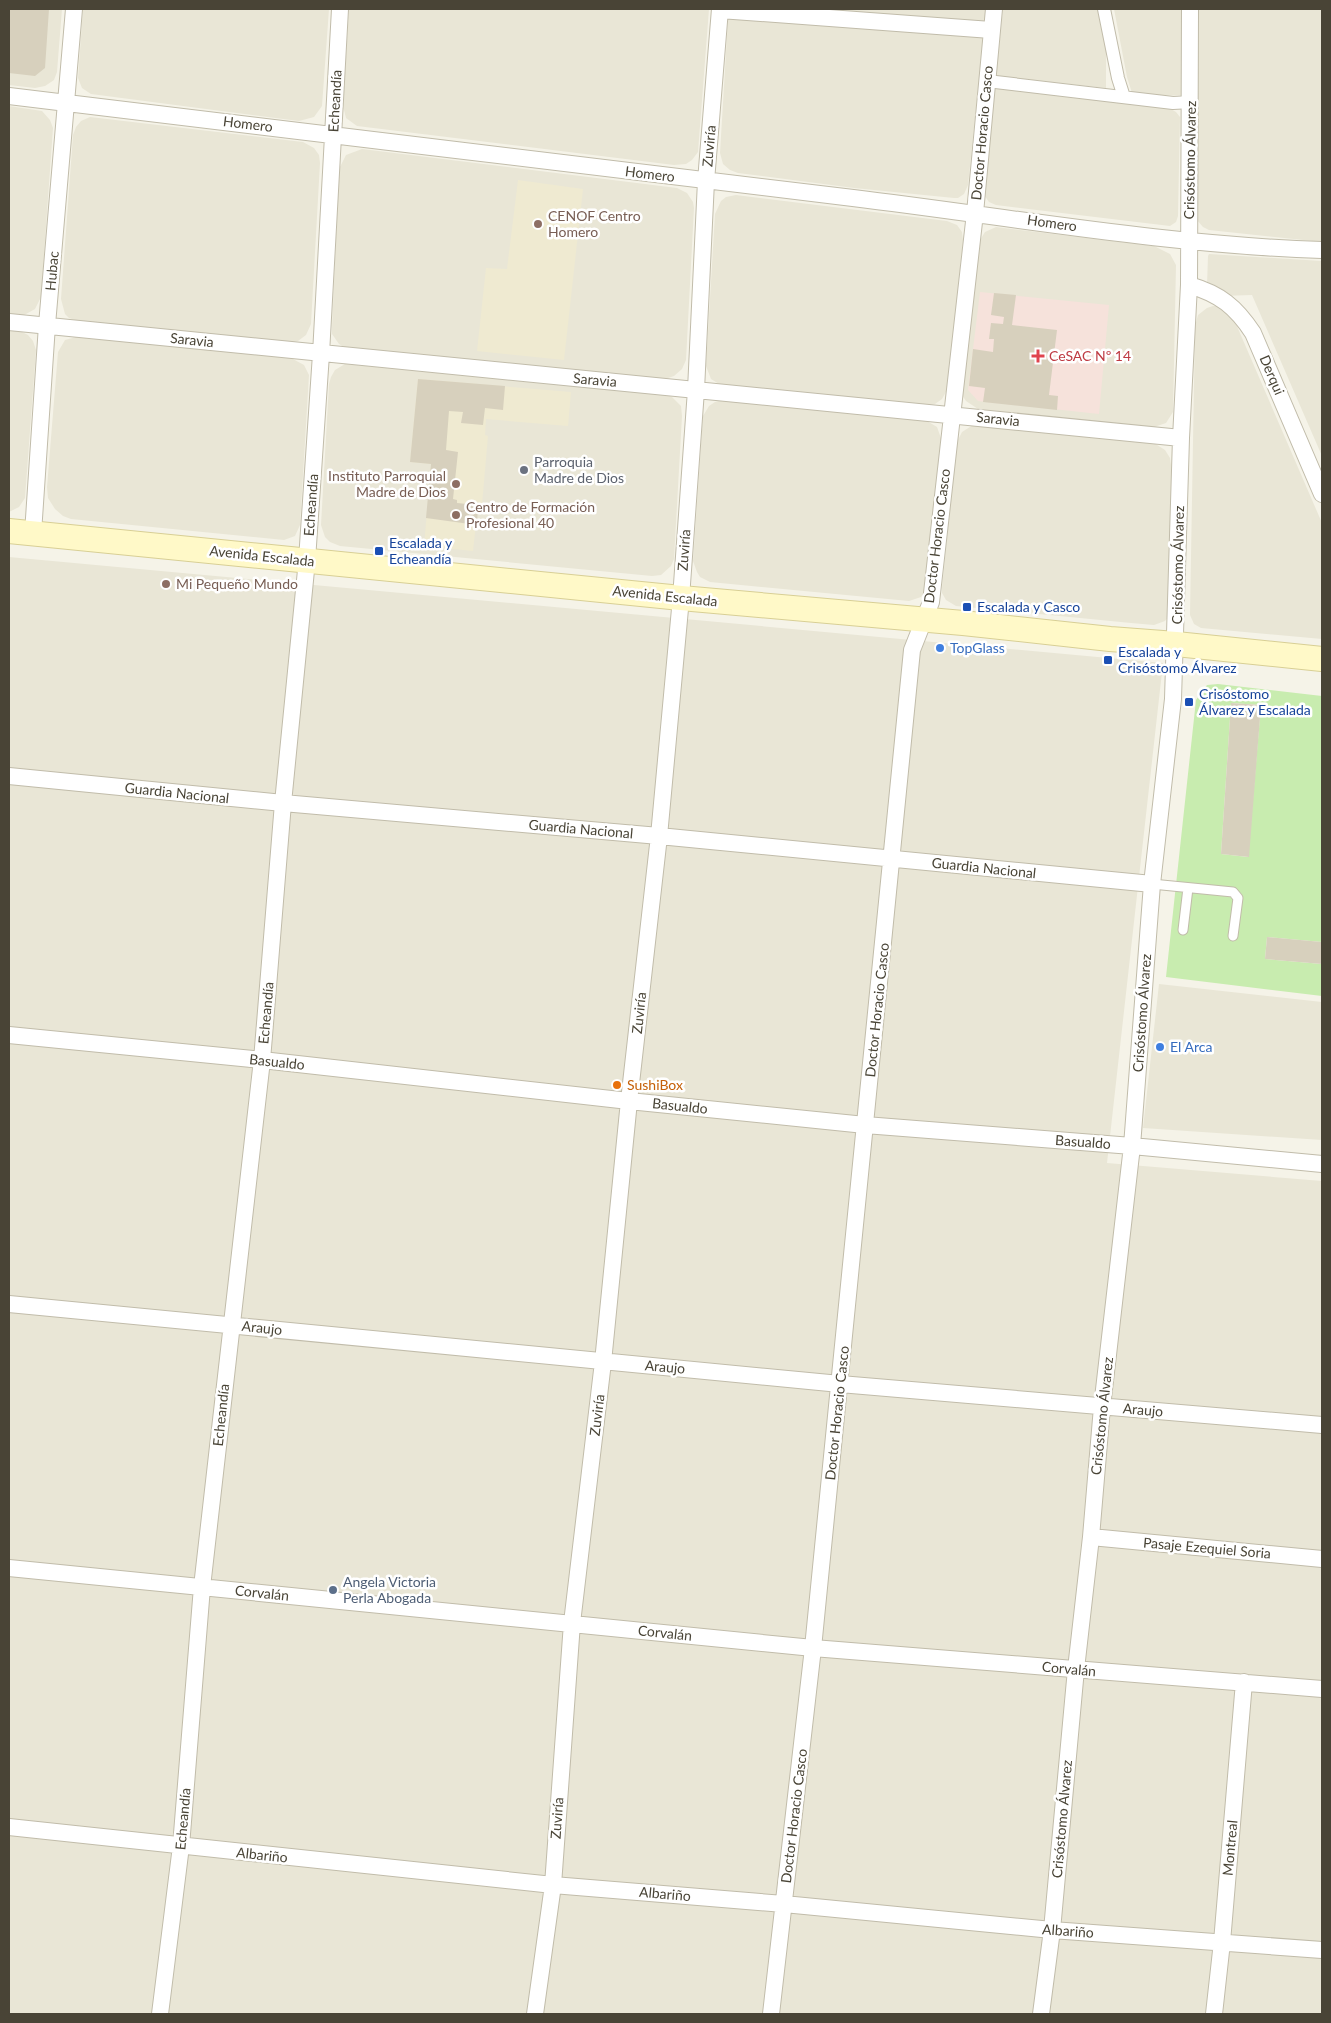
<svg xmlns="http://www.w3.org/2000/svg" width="1331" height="2023" viewBox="0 0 1331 2023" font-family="Lato,sans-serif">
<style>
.residential{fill:#e9e6d6}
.education{fill:#efead1}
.medical{fill:#f6e2db}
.green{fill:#c8ecaf;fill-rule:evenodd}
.building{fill:#d7d0bd}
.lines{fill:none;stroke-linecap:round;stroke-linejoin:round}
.service-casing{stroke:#c1bcaa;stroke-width:11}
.pedestrian-casing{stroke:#c1bcaa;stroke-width:14}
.minor-casing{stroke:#c1bcaa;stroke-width:18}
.secondary-casing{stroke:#d8cf95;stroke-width:26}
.service{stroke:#fff;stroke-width:9}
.pedestrian{stroke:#fff;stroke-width:12}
.minor{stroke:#fff;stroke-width:16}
.secondary{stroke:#fff9c8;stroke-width:24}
.education-dot{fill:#8d6e63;stroke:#fff;stroke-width:2}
.health-dot{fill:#e0444e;stroke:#fff;stroke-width:2}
.worship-dot{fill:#6b7280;stroke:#fff;stroke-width:2}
.transit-dot{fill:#1a4fb4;stroke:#fff;stroke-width:2}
.shop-dot{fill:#3f7fe0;stroke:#fff;stroke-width:2}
.food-dot{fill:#e8710a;stroke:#fff;stroke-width:2}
.service-dot{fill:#5c6f8a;stroke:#fff;stroke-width:2}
.labels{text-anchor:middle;stroke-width:5;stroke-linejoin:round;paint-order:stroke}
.street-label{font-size:14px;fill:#494436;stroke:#fff}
.education-label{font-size:14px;fill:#785e54;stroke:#fff;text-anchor:start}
.health-label{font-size:14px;fill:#be3a42;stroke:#fff;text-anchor:start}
.worship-label{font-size:14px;fill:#5b616d;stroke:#fff;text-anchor:start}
.transit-label{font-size:14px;fill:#164399;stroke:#fff;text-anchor:start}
.shop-label{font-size:14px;fill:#366cbe;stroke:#fff;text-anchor:start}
.food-label{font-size:14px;fill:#c56008;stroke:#fff;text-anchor:start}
.service-label{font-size:14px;fill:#4e5e75;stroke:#fff;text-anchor:start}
</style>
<rect width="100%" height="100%" fill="#f5f3e8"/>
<path class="residential" d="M9,9h53l-5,63 -3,8 -9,6 -10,2 -26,-3z
M83,9h246l-7,97 -8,11 -15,4 -208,-27 -9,-6 -4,-10z
M349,9h360l-11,143 -6,8 -6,4 -12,1 -317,-39 -11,-8 -3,-12z
M778,9h208l-1,11 -5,4z
M1003,9h95l8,39v40l-110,-12z
M1114,9h69l-2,86 -33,1 -16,-3 -5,-16z
M1196,9h126v233l-113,-12 -6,-3 -7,-8 2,-70z
M733,14l247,20 3,4 -12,119 -3,28 -4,9 -6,4h-4l-100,-10 -116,-15 -8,-3 -7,-6 -3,-11 8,-134z
M996,87l173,21 7,4 4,5 -2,99 -2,6 -6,4 -174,-21 -7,-3 -5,-7 10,-106z
M9,106l33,5 8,9 3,8 -12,169 -6,12 -9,5 -6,2 -11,-1z
M90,117l213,25 11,6 5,7 1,8 -9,161 -5,11 -8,6 -7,1 -213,-21 -9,-3 -4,-4 -4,-15 12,-164 3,-8 5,-6z
M362,149l315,39 10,5 6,9 1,6 -8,152 -4,9 -8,7 -9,3 -321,-32 -5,-3 -7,-10v-6l7,-159 7,-14z
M736,195l211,26 10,4 5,7 1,8 -15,148 -6,11 -7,5 -8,1 -208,-21 -8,-5 -5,-13 9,-152 6,-13 5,-4z
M996,227l158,19 16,8 6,11 -3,147 -7,11 -12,4 -176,-18 -12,-8 -4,-6 18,-155 5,-8z
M1209,254l113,7v195l-70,-161 -31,1 -14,-11 1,-29z
M1213,306h6l14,11 89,206v116l-121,-11 -7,-4 -4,-9 5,-289 3,-11 9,-7z
M9,330l13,2 6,3 5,6 3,9 -11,148 -6,9 -10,5z
M76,337l215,21 13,7 5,10 -9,150 -5,11 -11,4 -213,-21 -8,-3 -8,-7 -7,-11 -1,-11 11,-135 7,-12z
M345,364l322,31 5,2 9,9 1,10 -8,143 -3,7 -10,9 -9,1 -312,-30 -10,-4 -5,-5 -4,-12 8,-141 2,-7 4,-7z
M723,400l204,21 10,6 5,14 -16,148 -5,8 -12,4 -199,-19 -10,-5 -3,-5 -4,-11 10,-145 6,-10 6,-4z
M973,425l181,18 11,7 5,8 1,7v107l-3,45 -3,4 -11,4 -23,-2 -175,-17 -10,-6 -4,-7v-6l15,-145 5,-10z
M9,557l1154,106 -56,500 215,18v833h-1313z
M1159,984l163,18v138l-179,-12z"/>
<path class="education" d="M518,180l65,9 -19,171 -87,-9 9,-83 21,1z
M418,379l153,13 -3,34 -82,-7 -1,16 3,1 -6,69h-4l-5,46 -49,-5 7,-82 -21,-2z"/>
<path class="medical" d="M980,292l129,13 -10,109 -121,-13 -10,-11z"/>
<path class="green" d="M1218,684l104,12v246l-55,-5 -2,22 57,5v32l-156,-19 30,-277 11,-15zM1231,703l30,2 -13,152 -27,-3z"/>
<path class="building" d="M9,9h40l-4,59 -10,8 -26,-3z
M994,293l22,2 -4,30 45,5 -8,65 9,1 -1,14 -74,-8 2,-14 -16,-2 4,-37 20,3 1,-13h-5l2,-16 12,1 1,-7 -13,-2z
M418,379l87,7 -2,24 -18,-2 -2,17 -22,-2 2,-11 -14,-1 -3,39 12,2 -5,47 4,1v3l21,2 -1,20 -51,-7 5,-54 -21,-2z
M1231,703l30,2 -12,152 -28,-3z
M1267,937l55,5v22l-57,-5z"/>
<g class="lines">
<g class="service-casing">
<path id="service" d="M1152,884l81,8 5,6 -5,38
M1183,930l5,-42"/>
</g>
<g class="pedestrian-casing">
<path id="pedestrian" d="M1104,9l14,69 6,19
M987,81l186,22 18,-1"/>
</g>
<g class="minor-casing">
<path id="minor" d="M720,10l271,20
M9,96c281,34 563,68 844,102 157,19 312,47 469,52
M1189,285c31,9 47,22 64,48l69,161
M9,322l1172,116
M33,533l14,-208 27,-316
M9,776l274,27 376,33 493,48
M9,1035l253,25 367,41 236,24 267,21 190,18
M9,1304l831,80 482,41
M1091,1537l231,22
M9,1568l804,80 509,41
M9,1827l544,58 231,19 268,26 270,20
M160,2014l21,-168 21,-259 60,-527 21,-257 24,-243 14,-206 19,-345
M535,2014l18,-129 19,-262 31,-261 26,-261 30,-265 22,-238 15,-208 10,-209 14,-172
M771,2014l42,-366 99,-998 19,-48 44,-389 19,-204
M1041,2014l11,-84 24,-261 15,-132 11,-130 30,-261 20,-262 21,-185 8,-261 8,-153 1,-276
M1214,2014l8,-72 22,-260"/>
</g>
<g class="secondary-casing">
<path id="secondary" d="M9,531l672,67 282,25 147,16 66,5 146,15"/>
</g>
<use href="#service" class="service"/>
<use href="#pedestrian" class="pedestrian"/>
<use href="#minor" class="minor"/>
<use href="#secondary" class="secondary"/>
</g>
<g class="education-dot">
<circle cx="538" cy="224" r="5"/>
<circle cx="456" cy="484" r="5"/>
<circle cx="456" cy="515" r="5"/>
<circle cx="166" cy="584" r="5"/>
</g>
<path class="health-dot" d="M1035.5 348.5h5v5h5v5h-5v5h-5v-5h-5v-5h5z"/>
<circle class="worship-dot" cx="524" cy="470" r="5"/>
<g class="transit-dot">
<rect x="374" y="546" width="10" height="10" rx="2.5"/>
<rect x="962" y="602" width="10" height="10" rx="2.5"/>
<rect x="1103" y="655" width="10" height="10" rx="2.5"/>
<rect x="1184" y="697" width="10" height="10" rx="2.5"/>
</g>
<g class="shop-dot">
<circle cx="940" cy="648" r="5"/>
<circle cx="1160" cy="1047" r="5"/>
</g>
<circle class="food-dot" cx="617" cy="1085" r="5"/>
<circle class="service-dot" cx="333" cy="1590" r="5"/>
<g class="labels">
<g class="street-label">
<text transform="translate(335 101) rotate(-87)" y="5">Echeandía</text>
<text transform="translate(248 124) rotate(7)" y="5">Homero</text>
<text transform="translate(982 133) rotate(-85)" y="5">Doctor Horacio Casco</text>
<text transform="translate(709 146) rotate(-85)" y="5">Zuviría</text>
<text transform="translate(1190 160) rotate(-89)" y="5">Crisóstomo Álvarez</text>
<text transform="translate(650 174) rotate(7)" y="5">Homero</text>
<text transform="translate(1052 223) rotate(8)" y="5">Homero</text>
<text transform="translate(52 271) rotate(-85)" y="5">Hubac</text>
<text transform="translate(192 340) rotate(6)" y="5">Saravia</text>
<text transform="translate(1272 375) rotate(67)" y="5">Derqui</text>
<text transform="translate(595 380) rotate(5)" y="5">Saravia</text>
<text transform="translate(998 419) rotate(6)" y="5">Saravia</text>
<text transform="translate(311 505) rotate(-86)" y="5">Echeandía</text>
<text transform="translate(937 536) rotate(-83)" y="5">Doctor Horacio Casco</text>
<text transform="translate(684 550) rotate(-86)" y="5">Zuviría</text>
<text transform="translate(262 556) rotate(6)" y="5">Avenida Escalada</text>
<text transform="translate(1178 565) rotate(-89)" y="5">Crisóstomo Álvarez</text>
<text transform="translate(665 596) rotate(6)" y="5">Avenida Escalada</text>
<text transform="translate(177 793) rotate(6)" y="5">Guardia Nacional</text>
<text transform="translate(581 829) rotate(5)" y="5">Guardia Nacional</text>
<text transform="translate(984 868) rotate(6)" y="5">Guardia Nacional</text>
<text transform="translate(877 1010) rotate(-84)" y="5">Doctor Horacio Casco</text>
<text transform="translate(266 1013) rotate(-85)" y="5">Echeandía</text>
<text transform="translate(639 1013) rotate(-84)" y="5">Zuviría</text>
<text transform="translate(1142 1013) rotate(-86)" y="5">Crisóstomo Álvarez</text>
<text transform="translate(277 1062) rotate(6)" y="5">Basualdo</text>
<text transform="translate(680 1106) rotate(6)" y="5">Basualdo</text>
<text transform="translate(1083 1142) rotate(4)" y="5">Basualdo</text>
<text transform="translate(262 1328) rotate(6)" y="5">Araujo</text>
<text transform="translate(665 1367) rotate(5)" y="5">Araujo</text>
<text transform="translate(1143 1410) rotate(5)" y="5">Araujo</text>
<text transform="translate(837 1413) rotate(-84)" y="5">Doctor Horacio Casco</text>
<text transform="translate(221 1415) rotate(-84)" y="5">Echeandía</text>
<text transform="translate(597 1415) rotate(-83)" y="5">Zuviría</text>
<text transform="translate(1102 1416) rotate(-84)" y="5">Crisóstomo Álvarez</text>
<text transform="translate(1207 1548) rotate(5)" y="5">Pasaje Ezequiel Soria</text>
<text transform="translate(262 1593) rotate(6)" y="5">Corvalán</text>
<text transform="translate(665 1633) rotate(6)" y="5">Corvalán</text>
<text transform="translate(1069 1669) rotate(5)" y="5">Corvalán</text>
<text transform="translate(794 1816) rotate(-83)" y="5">Doctor Horacio Casco</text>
<text transform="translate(557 1818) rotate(-86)" y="5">Zuviría</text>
<text transform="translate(183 1819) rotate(-85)" y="5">Echeandía</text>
<text transform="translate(1062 1819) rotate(-85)" y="5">Crisóstomo Álvarez</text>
<text transform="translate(1230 1848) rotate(-85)" y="5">Montreal</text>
<text transform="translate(262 1855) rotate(6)" y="5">Albariño</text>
<text transform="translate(665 1894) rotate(5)" y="5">Albariño</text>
<text transform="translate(1068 1931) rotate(4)" y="5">Albariño</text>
</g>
<g class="education-label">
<text x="548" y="221">CENOF Centro<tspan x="548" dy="16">Homero</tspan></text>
<text x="446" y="481" text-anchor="end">Instituto Parroquial<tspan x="446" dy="16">Madre de Dios</tspan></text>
<text x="466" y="512">Centro de Formación<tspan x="466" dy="16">Profesional 40</tspan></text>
<text x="176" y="589">Mi Pequeño Mundo</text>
</g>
<g class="health-label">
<text x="1049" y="361">CeSAC Nº 14</text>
</g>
<g class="worship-label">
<text x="534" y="467">Parroquia<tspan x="534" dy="16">Madre de Dios</tspan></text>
</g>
<g class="transit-label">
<text x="389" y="548">Escalada y<tspan x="389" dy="16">Echeandía</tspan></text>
<text x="977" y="612">Escalada y Casco</text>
<text x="1118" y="657">Escalada y<tspan x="1118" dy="16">Crisóstomo Álvarez</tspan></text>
<text x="1199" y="699">Crisóstomo<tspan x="1199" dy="16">Álvarez y Escalada</tspan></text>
</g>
<g class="shop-label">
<text x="950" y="653">TopGlass</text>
<text x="1170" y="1052">El Arca</text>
</g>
<g class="food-label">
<text x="627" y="1090">SushiBox</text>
</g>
<g class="service-label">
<text x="343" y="1587">Angela Victoria<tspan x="343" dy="16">Perla Abogada</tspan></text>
</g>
</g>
<rect width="1331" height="2023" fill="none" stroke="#494436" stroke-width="20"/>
</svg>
